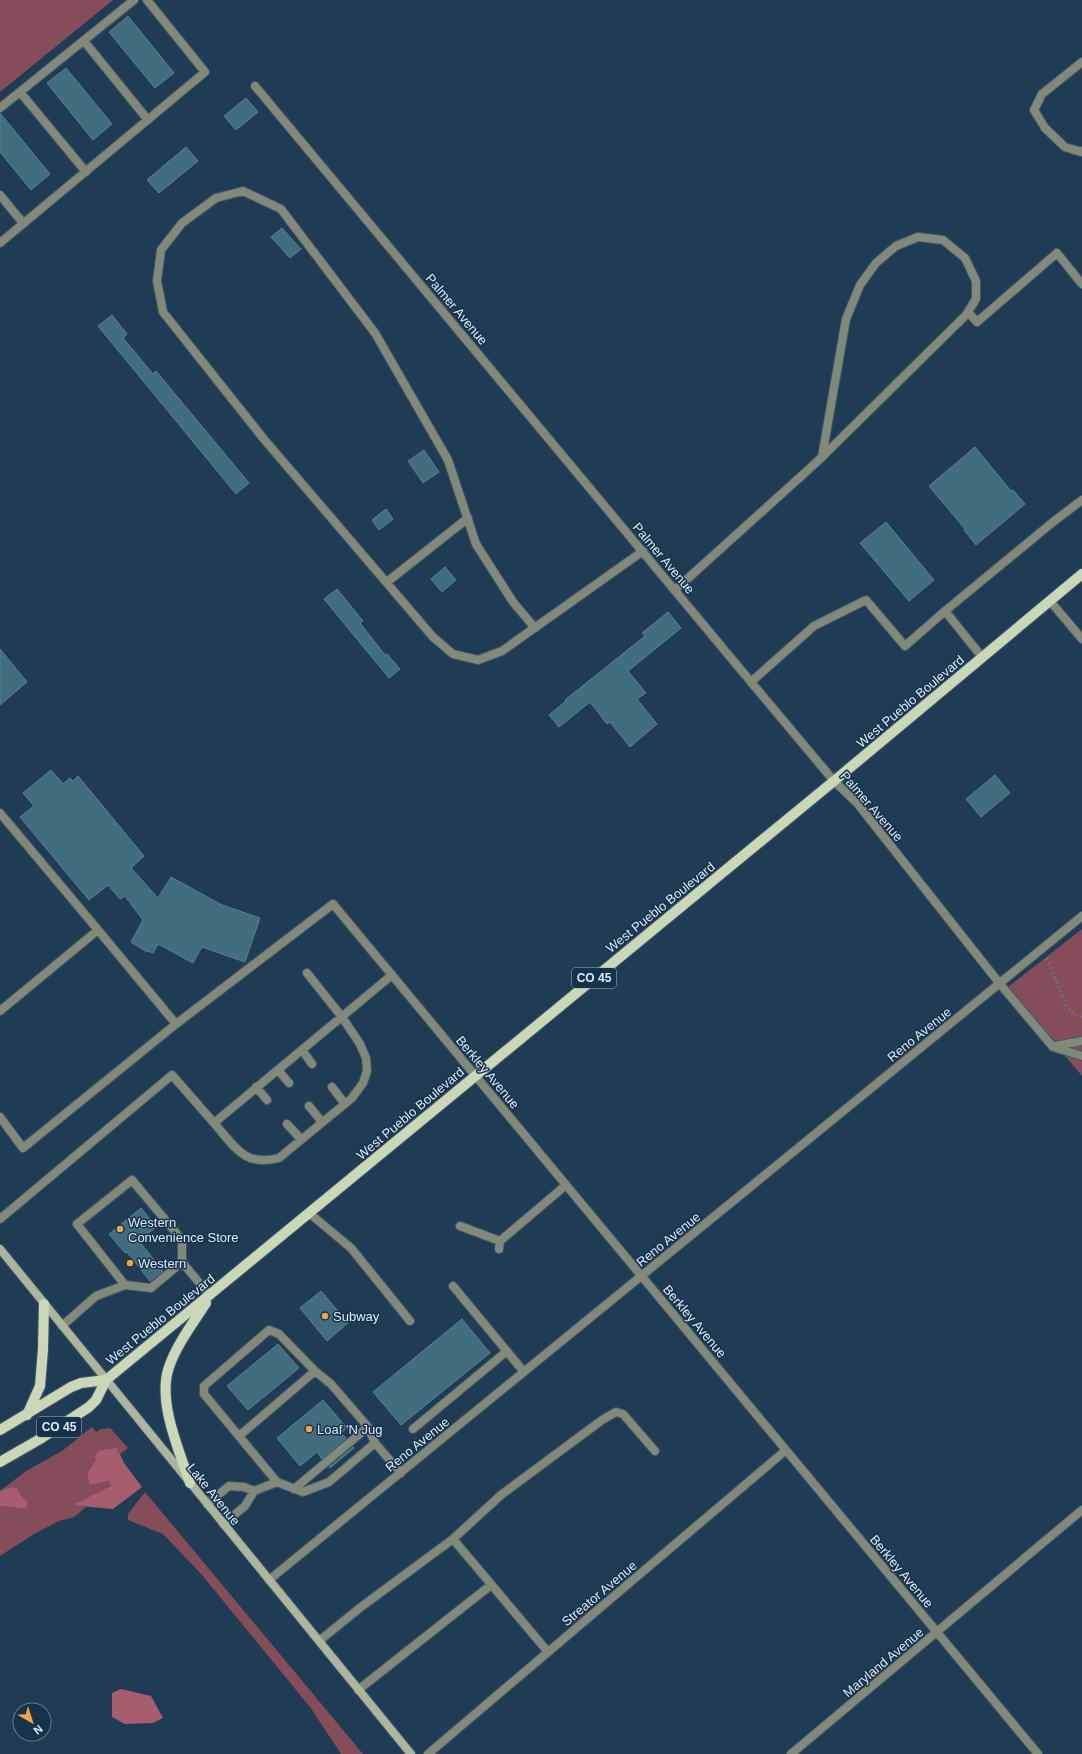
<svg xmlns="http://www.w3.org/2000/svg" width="1082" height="1754" viewBox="0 0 1082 1754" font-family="Helvetica,sans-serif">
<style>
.green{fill:#854d59}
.forest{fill:#a75d6d}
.building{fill:#426d7f;stroke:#578295}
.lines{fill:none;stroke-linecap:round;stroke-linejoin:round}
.lane-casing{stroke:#3e5870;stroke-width:10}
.street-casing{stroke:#3e5870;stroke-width:10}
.secondary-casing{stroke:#3e5870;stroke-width:10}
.primary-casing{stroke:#3e5870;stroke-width:12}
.path{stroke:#60788e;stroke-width:2.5;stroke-dasharray:2 3;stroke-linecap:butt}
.lane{stroke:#828979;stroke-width:8}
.street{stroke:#828979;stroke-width:8}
.secondary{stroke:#abb69c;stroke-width:8}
.primary{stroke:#cad8b7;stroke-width:10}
.poi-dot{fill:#f5a345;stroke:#16324a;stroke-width:1.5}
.labels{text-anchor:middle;stroke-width:3;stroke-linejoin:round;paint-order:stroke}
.shield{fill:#16324a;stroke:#a0b4c6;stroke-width:1}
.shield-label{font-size:12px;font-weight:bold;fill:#dbebfb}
.street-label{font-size:13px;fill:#dbebfb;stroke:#16324a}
.poi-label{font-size:13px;fill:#dbebfb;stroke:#16324a;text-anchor:start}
</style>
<rect width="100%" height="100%" fill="#203c55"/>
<path class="green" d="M0,0h113l-113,92z
M1082,929v147l-74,-89z
M92,1427l4,5 5,-3 9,-1 18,20 -8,6 -3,-6 -21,12 -9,13 2,12 20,-4 2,5 -31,20 6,1 -12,10 -15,4 -25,13 -34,22v-50l27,3 1,-7 -5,-4 -6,-10 -6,-1 -11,4 26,-20 36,-20z
M145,1492l218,262h-22l-31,-47 -108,-132 -39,-41 -35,-14v-6z"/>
<path class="forest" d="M117,1448l7,15 18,24 -29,22 -33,-3 -5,-2 36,-18 -2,-5 -20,4 -2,-12 9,-13 -1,-5 6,-5z
M11,1487l6,1 6,10 5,4 -1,7 -27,-3v-15z
M121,1689l30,7 12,22 -10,5 -28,1 -13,-7v-24z"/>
<path class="building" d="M128,16l46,57 -19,15 -46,-56z
M66,68l46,56 -19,16 -46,-57z
M246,98l12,14 -22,18 -12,-14z
M0,113l50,61 -19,16 -31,-38z
M186,147l12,14 -39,32 -12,-13z
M282,228l19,21 -11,9 -19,-21z
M112,315l15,19 -4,4 30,36 3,-3 93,112 -13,11 -138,-168z
M975,447l36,44 2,-1 12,14 -49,41 -12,-15 1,-1 -36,-43z
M424,450l15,22 -16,11 -15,-22z
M386,509l7,10 -14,11 -7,-10z
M886,522l48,58 -25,21 -49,-58z
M445,567l11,13 -14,12 -11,-13z
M337,589l26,32 -3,2 25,32 2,-1 13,15 -11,9 -65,-79z
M668,612l13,16 -53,43 18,22 -9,6 20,25 -27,23 -20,-25 -3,2 -17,-22 -31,25 -10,-12 17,-14 -1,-1 80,-64 -3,-3z
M0,649l27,33 -27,23z
M51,770l12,14 7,-6 3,3 5,-5 66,80 -13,12 27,30 13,-21 51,28 38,13 -15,44 -43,-15 -9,16 -35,-19 -5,9 -5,-2 -1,1 -16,-10 12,-22 -18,-24 -5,3 -12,-14 -19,15 -69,-83 14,-11 -11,-13z
M995,775l15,18 -29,24 -15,-18z
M141,1208l15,19 -17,14 24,30 -13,10 -23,-29 -2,1 -16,-19z
M321,1291l27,32 -21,18 -27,-33z
M462,1319l28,34 -89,72 -28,-33z
M278,1344l21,24 -51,42 -21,-24z
M323,1400l24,28 -6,5 5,5 -24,21 -5,-7 -17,14 -23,-28z
M353,1447l1,1 -24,20 -1,-1z"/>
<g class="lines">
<g class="lane-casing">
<path id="lane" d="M84,41l64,79
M1082,62l-40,32 -8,16 11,18 20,19 16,5 1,-1
M20,92l66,80
M0,108l134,-108
M0,195l23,28
M0,243l205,-171 -58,-72
M968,312l9,10 80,-69 25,31
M387,582l81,-64
M675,590l133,-120 14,-13 144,-142 10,-16v-18l-11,-23 -22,-18 -25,-3 -22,9 -20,17 -16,22 -14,34 -24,138
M1050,601l32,38
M945,611l108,-89 29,-22
M535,628l-22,-26 -37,-58 -28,-84 -73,-127 -94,-124 -38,-18 -27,7 -34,25 -21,27 -4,31 6,31 100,126 170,199 20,17 25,6 24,-9 141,-100
M751,682l63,-56 52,-26 39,46 40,-35 37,46
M0,813l98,117
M0,1011l98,-81 78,94 157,-120
M302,1050l10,14
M278,1070l11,13
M256,1087l11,13
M332,1087l13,17
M309,1106l13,16
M0,1117l23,31 153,-124
M214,1123c21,24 30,44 65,35l73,-60 11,-15 4,-12 -1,-13 -6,-14 -18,-27 -35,-44
M287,1124l14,15
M309,1213l42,35 59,73
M0,1219l172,-144 42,48 178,-148
M460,1226l40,15
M499,1249l1,-8 66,-56
M125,1285l-48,-61 55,-44 50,60v22
M453,1286l71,86
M62,1326l34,-30 29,-11 26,3 31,-26 28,34
M413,1429l94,-78
M239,1436l76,-65
M277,1482l-73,-88v-8l65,-56 10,4 36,37 16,13 37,43 7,16
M294,1489l74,-62
M254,1491l23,-9 26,10 26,-10 46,-39 26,30
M207,1504l22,-18 15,1 10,4 -9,15 -22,18
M453,1539l48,-44 101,-75 14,-8 7,2 32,37
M319,1641l42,-34 92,-68 95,113
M358,1690l133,-105"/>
</g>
<g class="street-casing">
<path id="street" d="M255,86l496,596 83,99 23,22 143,181 53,63 29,9
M333,904l705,850
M1055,1046l27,-5
M269,1580l813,-664
M428,1754l358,-304
M791,1754l291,-244"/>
</g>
<g class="secondary-casing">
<path id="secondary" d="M0,1249l411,505"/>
</g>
<g class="primary-casing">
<path id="primary" d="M27,1415l13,-29 3,-37 1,-45
M0,1430l71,-43 10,-4 25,-3
M0,1462l40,-23 49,-32 7,-7 10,-20 728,-599 248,-207
M190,1483c-11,-33 -33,-82 -21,-116 8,-23 24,-44 37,-64"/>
</g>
<path class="path" d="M1047,958l18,45 9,12 8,2"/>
<use href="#lane" class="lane"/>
<use href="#street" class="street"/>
<use href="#secondary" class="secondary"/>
<use href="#primary" class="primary"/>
</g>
<g class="poi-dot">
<circle cx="120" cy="1229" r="4"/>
<circle cx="130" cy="1263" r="4"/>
<circle cx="325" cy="1316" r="4"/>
<circle cx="309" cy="1429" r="4"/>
</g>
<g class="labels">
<g class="shield">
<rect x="572" y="968" width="44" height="20" rx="3"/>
<rect x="37" y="1417" width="44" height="20" rx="3"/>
</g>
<g class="shield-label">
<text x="594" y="982">CO 45</text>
<text x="59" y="1431">CO 45</text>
</g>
<g class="street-label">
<text transform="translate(457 309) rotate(50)" y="5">Palmer Avenue</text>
<text transform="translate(664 558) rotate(50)" y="5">Palmer Avenue</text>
<text transform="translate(910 701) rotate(-40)" y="5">West Pueblo Boulevard</text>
<text transform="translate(872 806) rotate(49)" y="5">Palmer Avenue</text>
<text transform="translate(660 907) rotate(-39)" y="5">West Pueblo Boulevard</text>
<text transform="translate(919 1034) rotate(-39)" y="5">Reno Avenue</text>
<text transform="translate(488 1072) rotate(50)" y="5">Berkley Avenue</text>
<text transform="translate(410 1113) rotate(-40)" y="5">West Pueblo Boulevard</text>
<text transform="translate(668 1239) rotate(-39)" y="5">Reno Avenue</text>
<text transform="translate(160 1319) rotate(-39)" y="5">West Pueblo Boulevard</text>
<text transform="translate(695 1321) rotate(50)" y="5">Berkley Avenue</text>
<text transform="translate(417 1444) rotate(-39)" y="5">Reno Avenue</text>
<text transform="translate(214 1494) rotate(51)" y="5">Lake Avenue</text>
<text transform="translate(902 1571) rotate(50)" y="5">Berkley Avenue</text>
<text transform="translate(599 1593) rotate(-40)" y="5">Streator Avenue</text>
<text transform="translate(883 1662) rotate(-40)" y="5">Maryland Avenue</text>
</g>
<g class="poi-label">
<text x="128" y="1227">Western<tspan x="128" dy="15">Convenience Store</tspan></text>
<text x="138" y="1268">Western</text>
<text x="333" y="1321">Subway</text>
<text x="317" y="1434">Loaf 'N Jug</text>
</g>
</g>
<g transform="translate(32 1722) rotate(141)"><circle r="19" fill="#16324a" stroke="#657c91"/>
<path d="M0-3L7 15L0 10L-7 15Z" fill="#f5a345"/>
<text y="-6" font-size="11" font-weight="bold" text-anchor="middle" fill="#dbebfb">N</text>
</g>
</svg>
